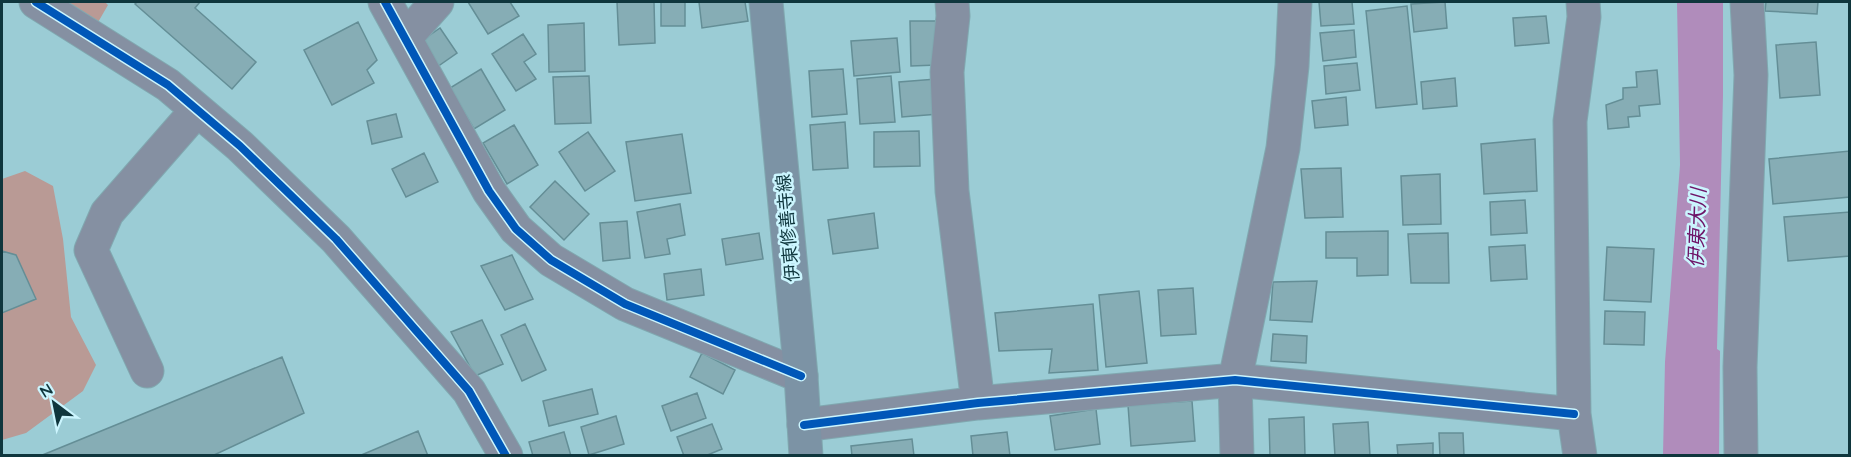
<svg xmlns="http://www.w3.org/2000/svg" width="1851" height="457" viewBox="0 0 1851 457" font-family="Quicksand,'Noto Sans JP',sans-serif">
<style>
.forest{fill:#b99a95}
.water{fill:#b08cbb}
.building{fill:#86adb5;stroke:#648e96;stroke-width:1.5}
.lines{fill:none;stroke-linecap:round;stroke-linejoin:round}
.minor-casing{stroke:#80a8b0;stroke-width:35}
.major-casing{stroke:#80a8b0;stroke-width:35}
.minor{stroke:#8590a2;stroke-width:33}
.major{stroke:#7c93a5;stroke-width:33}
.cycleway-casing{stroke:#cbf5fe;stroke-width:11}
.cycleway{stroke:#0057b8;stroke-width:8}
.labels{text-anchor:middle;stroke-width:5;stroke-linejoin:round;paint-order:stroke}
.street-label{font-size:18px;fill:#0f363d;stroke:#cbf5fe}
.water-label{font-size:20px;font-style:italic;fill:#6e1467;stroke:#cbf5fe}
</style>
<rect width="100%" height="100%" fill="#9bccd5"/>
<path class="forest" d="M62,2h43l3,3 -11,19z
M25,171l28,15 10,53 8,78 25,48 -13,26 -57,42 -24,7v-261z"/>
<path class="water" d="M1677,2h46v93l-6,254 3,2 -1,104h-56l2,-93 15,-197z"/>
<path class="building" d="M137,2h63l-5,6 61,54 -24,27 -97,-85z
M468,2h42l9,14 -31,18z
M617,2h37l1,41 -36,2z
M661,2h24v24h-24z
M699,2h46l3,19 -46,7z
M1319,2h33l2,22 -33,2z
M1445,2l2,26 -33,4 -3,-28z
M1766,2h52l-1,12 -52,-3z
M1407,6l10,98 -41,4 -10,-97z
M1546,16l3,27 -34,3 -2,-28z
M910,21h26l1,44 -26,1z
M358,22l19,38 -10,10 7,13 -42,22 -28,-55z
M584,23l1,48 -36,1 -1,-47z
M440,28l17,25 -20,14 -17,-25z
M1354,30l2,27 -33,4 -3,-28z
M523,34l13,20 -12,8 12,17 -20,12 -24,-37z
M897,38l3,34 -46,4 -3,-35z
M1816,42l4,53 -40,3 -4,-53z
M1357,63l3,27 -34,4 -2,-28z
M481,69l24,41 -31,19 -24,-41z
M843,69l4,45 -35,3 -3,-46z
M1657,70l3,34 -21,2 1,10 -12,1 1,10 -21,2 -2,-24 17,-6v-11l14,-1 -1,-15z
M589,76l2,47 -36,1 -2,-47z
M891,76l4,46 -35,2 -3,-45z
M1455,78l2,28 -34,3 -2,-27z
M936,79l3,35 -37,3 -3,-35z
M1346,97l2,28 -33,3 -3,-27z
M396,114l6,23 -30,7 -5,-23z
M845,122l3,46 -35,2 -3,-45z
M514,125l24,40 -31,19 -24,-41z
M919,131l1,35 -46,1v-35z
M588,132l27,39 -30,20 -26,-39z
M682,134l9,59 -56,8 -9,-59z
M1535,139l2,52 -53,3 -3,-50z
M1850,151v46l-77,7 -4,-45z
M424,153l14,29 -32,15 -14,-28z
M1341,168l2,49 -38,1 -4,-49z
M1440,174l1,50 -38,1 -2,-49z
M555,181l34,33 -25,26 -34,-33z
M1525,200l2,33 -36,2 -1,-33z
M680,204l5,31 -18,4 3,15 -25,4 -8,-46z
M1850,212v44l-62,5 -4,-44z
M874,213l4,35 -45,6 -5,-34z
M627,221l3,37 -27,3 -3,-38z
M1388,231v44l-31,1v-18h-31v-26z
M759,233l4,26 -37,6 -4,-26z
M1448,233l1,50h-38l-3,-49z
M1525,245l2,34 -36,2 -2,-34z
M1607,247l47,2 -3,53 -47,-2z
M2,251l14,4 20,44 -34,14z
M512,255l21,44 -28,11 -24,-44z
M701,269l3,26 -37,5 -3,-26z
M1317,281l-5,41 -42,-2 3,-38z
M1193,288l3,46 -35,2 -3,-46z
M1139,291l8,72 -41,4 -7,-72z
M1093,304l5,66 -49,3 3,-24 -53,2 -4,-38z
M1605,311l40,1 -1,33 -40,-1z
M482,320l21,44 -28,12 -24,-44z
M525,324l21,46 -24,11 -21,-46z
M1273,334l34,2 -1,27 -35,-2z
M702,353l33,17 -12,24 -33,-17z
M282,357l22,56 -92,43h-172z
M592,389l6,25 -49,12 -6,-25z
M697,393l9,25 -35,13 -9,-25z
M1192,401l3,40 -64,5 -3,-41z
M1096,409l4,35 -45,6 -5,-34z
M616,416l8,28 -35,11 -8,-28z
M1304,417l1,39h-35l-1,-37z
M1368,422l2,34h-35l-2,-32z
M712,424l10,25 -17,7h-21l-7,-19z
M418,431l10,25h-69z
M564,432l7,24h-38l-4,-14z
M1007,432l3,24h-37l-2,-20z
M1439,433h24l1,23h-24z
M912,439l2,17h-62l-1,-10z
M1433,443v13h-35l-1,-11z"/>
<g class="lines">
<g class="minor-casing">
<path id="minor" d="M36,2l132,83 72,61 96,93 133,152 37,65
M385,2l104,189 27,38 35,31 74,44 176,72
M952,2l1,14 -6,56 5,119 26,212
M405,38l32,-36
M147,371l-56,-121 16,-37 90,-103
M804,425l174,-22 257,-23 339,34
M1237,456l-2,-76 48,-232 9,-82 3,-64
M1580,456l-6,-42 -4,-293 14,-104 -1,-15
M1741,456l-1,-89 11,-292 -4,-73"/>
</g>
<g class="major-casing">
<path id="major" d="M766,2l35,374 5,80"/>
</g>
<use href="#minor" class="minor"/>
<use href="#major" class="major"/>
<g class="cycleway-casing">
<path id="cycleway" d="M36,2l132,83 72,61 96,93 133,152 37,65
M385,2l104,189 27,38 35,31 74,44 176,72
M804,425l174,-22 257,-23 339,34"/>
</g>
<use href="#cycleway" class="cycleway"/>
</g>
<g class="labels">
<g class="street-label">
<text transform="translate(788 228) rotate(-95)" y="6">伊東修善寺線</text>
</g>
<g class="water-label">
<text transform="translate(1697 228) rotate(-88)" y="7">伊東大川</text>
</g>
</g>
<rect width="1851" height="457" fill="none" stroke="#0f363d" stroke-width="6"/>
<g transform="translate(54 403) rotate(328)" stroke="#cbf5fe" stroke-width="4.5" paint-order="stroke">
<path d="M0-4.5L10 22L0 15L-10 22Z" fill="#0f363d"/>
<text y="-9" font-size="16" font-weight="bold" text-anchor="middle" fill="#0f363d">N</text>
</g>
</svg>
